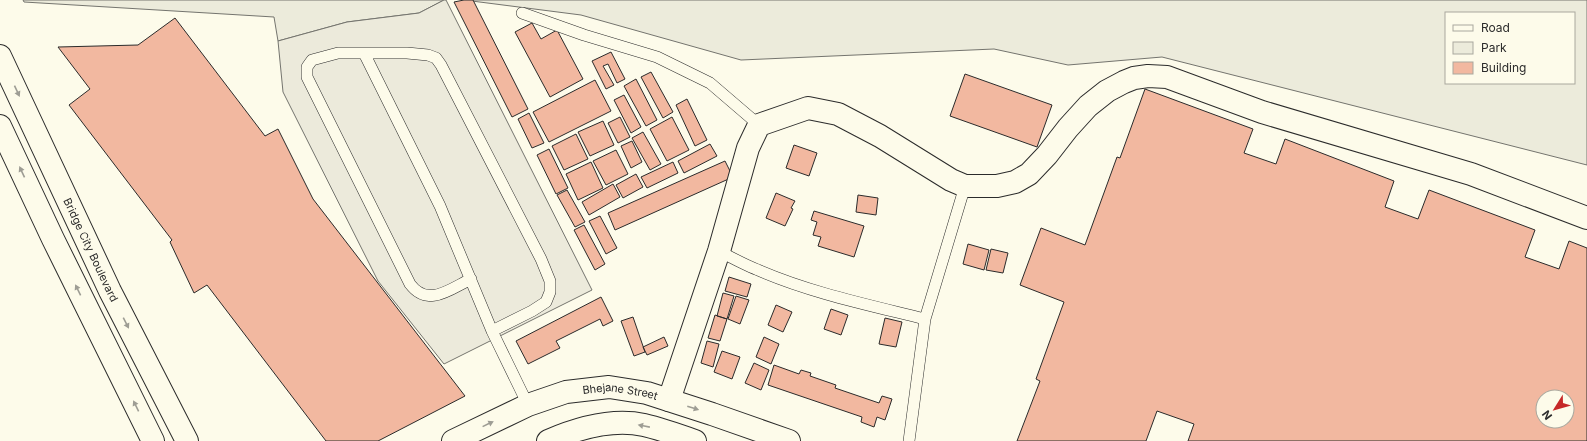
<svg xmlns="http://www.w3.org/2000/svg" width="1587" height="441" viewBox="0 0 1587 441" font-family="Inter,sans-serif">
<style>
.green{fill:#ecebdb;stroke:#74746e;fill-rule:evenodd}
.parking{fill:#eceadb;stroke:#74746e}
.building{fill:#f2b8a0;stroke:#2b2b2b;fill-rule:evenodd}
.lines{fill:none;stroke-linecap:round;stroke-linejoin:round}
.service-casing{stroke:#2b2b2b;stroke-width:12}
.minor-casing{stroke:#2b2b2b;stroke-width:24}
.tertiary-casing{stroke:#2b2b2b;stroke-width:24}
.service{stroke:#fdfbea;stroke-width:11}
.minor{stroke:#fdfbea;stroke-width:22}
.tertiary{stroke:#fdfbea;stroke-width:22}
.oneway{fill:#9e9d94}
.labels{text-anchor:middle;stroke-width:3;stroke-linejoin:round;paint-order:stroke}
.street-label{font-size:11px;fill:#2b2b2b;stroke:#fdfbea}
</style>
<rect width="100%" height="100%" fill="#fdfbea"/>
<path class="green" d="M23,0h421l-25,13 -72,9 -69,19 -4,-24 -250,-15z
M464,0h1123v165l-425,-108 -94,8 -74,-16 -253,11 -160,-45zM1446,13h128v70h-128z"/>
<path class="parking" d="M444,0h2l146,290 -148,74 -66,-83 -95,-189 -5,-51 69,-19 72,-9z"/>
<path class="building" d="M464,0h9l55,109 -16,8 -58,-115z
M175,18l90,118 13,-7 35,70 152,197 -87,45h-52l-119,-156 -13,8 -24,-51 2,-2 -103,-135 21,-16 -32,-42 80,-2z
M532,23l9,16 16,-9 26,49 -33,18 -35,-65z
M611,52l14,27 -8,4 -9,-19 -5,2 11,19 -8,4 -14,-28z
M651,72l22,40 -10,6 -22,-41z
M965,74l87,31 -15,42 -87,-31z
M636,79l21,41 -11,6 -22,-40z
M595,80l16,31 -62,31 -16,-30z
M1145,89l108,40 -9,24 32,11 9,-25 109,42 -9,26 33,12 11,-29 106,40 -10,27 34,12 10,-28 18,7v193h-399l6,-17 -37,-13 -11,30h-129l23,-60 -4,-2 28,-77 -44,-17 21,-57 44,17 32,-88 3,1zM1543,397h24v24h-24z
M624,95l17,32 -10,6 -17,-33z
M687,99l20,41 -12,6 -19,-41z
M529,113l15,30 -12,5 -14,-29z
M620,117l10,20 -12,6 -10,-20z
M672,117l17,33 -22,11 -17,-32z
M603,121l11,24 -24,11 -12,-24z
M643,132l18,32 -11,6 -18,-32z
M576,134l12,25 -24,11 -12,-24z
M632,141l10,21 -11,6 -10,-22z
M710,144l7,12 -33,17 -6,-12z
M794,145l23,8 -8,23 -23,-8z
M549,149l19,39 -12,6 -19,-39z
M616,150l12,24 -22,11 -13,-24z
M725,161l8,16 -118,53 -7,-17z
M591,162l12,26 -25,12 -12,-26z
M673,162l5,11 -31,15 -6,-11z
M636,174l7,13 -20,11 -7,-13z
M613,184l7,13 -31,18 -7,-13z
M567,190l18,32 -10,5 -18,-32z
M776,193l19,8 -4,7 2,1 -8,17 -19,-8z
M858,195l20,3 -2,17 -20,-3z
M814,211l50,15 -10,31 -36,-11 3,-9 -8,-2 4,-13 -6,-2z
M600,216l17,32 -11,6 -17,-33z
M584,225l21,39 -10,6 -21,-40z
M968,244l21,6 -5,20 -21,-6z
M991,249l17,4 -5,20 -17,-3z
M729,277l22,7 -4,13 -22,-6z
M723,293l11,3 -7,23 -10,-3z
M736,296l13,4 -9,24 -12,-5z
M601,297l12,24 -10,5 -3,-7 -44,22 4,7 -32,16 -12,-23z
M776,305l16,7 -9,20 -15,-7z
M831,309l17,6 -7,20 -17,-6z
M715,315l12,4 -7,22 -12,-3z
M633,317l12,35 -11,4 -13,-35z
M885,318l17,4 -6,25 -17,-3z
M664,337l4,9 -21,9 -4,-8z
M764,337l15,7 -8,20 -15,-7z
M707,341l12,3 -6,23 -12,-4z
M722,351l18,6 -8,22 -18,-7z
M754,363l15,7 -8,20 -16,-7z
M774,365l25,9 2,-4 10,3 -1,3 26,9 -1,3 44,15 3,-7 10,3 -7,21 -8,-3 -3,10 -13,-5 1,-5 -94,-32z"/>
<g class="lines">
<g class="service-casing">
<path id="service" d="M522,13l62,22 73,22 53,26 49,42
M364,53l76,153 52,125 36,74
M719,251c13,7 26,14 39,19 53,23 111,35 167,49
M471,279c-21,10 -43,29 -61,5l-103,-207v-10l5,-7 26,-7h69l21,2 8,3 5,7 100,194 9,22v11l-4,10 -14,9 -40,20
M909,441l16,-122 40,-133"/>
</g>
<g class="minor-casing">
<path id="minor" d="M669,400l50,-149 29,-103 11,-23 49,-17 30,6 42,22 71,44 14,6h32l18,-4 14,-8 18,-19 21,-27 20,-22 19,-15 17,-9 10,-4 14,-2 19,1 95,35 209,62 116,44"/>
</g>
<g class="tertiary-casing">
<g id="tertiary">
<path id="s1" d="M0,56l110,235 77,150"/>
<path d="M0,126l53,113 100,202"/>
<path id="s2" d="M453,441l75,-36 38,-13 43,-5 38,6 65,21 77,27"/>
<path d="M548,441c30,-13 64,-23 96,-16 17,4 34,10 51,16"/>
</g>
</g>
<use href="#service" class="service"/>
<use href="#minor" class="minor"/>
<use href="#tertiary" class="tertiary"/>
</g>
<defs><path id="oneway-solid" d="M-6-.8H1V-3.2L6.5 0L1 3.2V.8H-6Z"/></defs>
<g class="oneway">
<use href="#oneway-solid" transform="translate(17 91) rotate(65)"/>
<use href="#oneway-solid" transform="translate(22 172) rotate(-115)"/>
<use href="#oneway-solid" transform="translate(78 290) rotate(-116)"/>
<use href="#oneway-solid" transform="translate(126 323) rotate(63)"/>
<use href="#oneway-solid" transform="translate(136 406) rotate(-116)"/>
<use href="#oneway-solid" transform="translate(693 408) rotate(17)"/>
<use href="#oneway-solid" transform="translate(488 424) rotate(-26)"/>
<use href="#oneway-solid" transform="translate(644 426) rotate(-169)"/>
</g>
<g class="labels">
<g class="street-label">
<text dy="4" stroke="none"><textPath href="#s1" startOffset="214">Bridge City Boulevard</textPath></text>
<text dy="4" stroke="none"><textPath href="#s2" startOffset="178">Bhejane Street</textPath></text>
</g>
</g>
<rect x="1445" y="12" width="130" height="72" fill="#fdfbea" stroke="#a9a89e"/>
<rect x="1453" y="25" width="20" height="6" fill="#fdfbea" stroke="#a9a89e"/>
<text x="1481" y="32" font-size="12" fill="#2b2b2b">Road</text>
<rect x="1453" y="42" width="20" height="12" fill="#ecebdb" stroke="#a9a89e"/>
<text x="1481" y="52" font-size="12" fill="#2b2b2b">Park</text>
<rect x="1453" y="62" width="20" height="12" fill="#f2b8a0" stroke="#a9a89e"/>
<text x="1481" y="72" font-size="12" fill="#2b2b2b">Building</text>
<g transform="translate(1555 409) rotate(233)"><circle r="19" fill="#fdfbea" stroke="#a9a89e"/>
<path d="M0-3L7 15L0 10L-7 15Z" fill="#c62828"/>
<text y="-6" font-size="11" font-weight="bold" text-anchor="middle" fill="#2b2b2b">N</text>
</g>
</svg>
